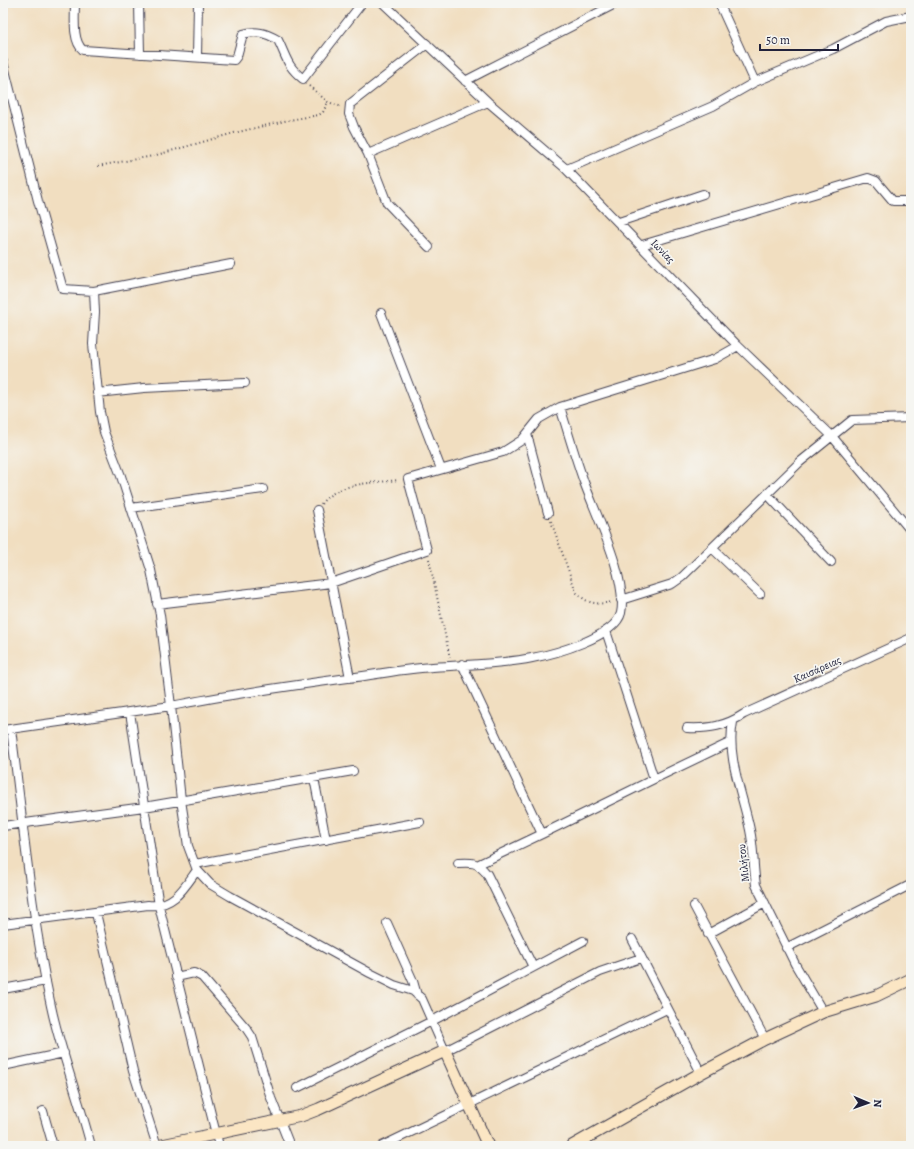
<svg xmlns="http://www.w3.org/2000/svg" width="914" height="1149" viewBox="0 0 914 1149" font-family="Alegreya,serif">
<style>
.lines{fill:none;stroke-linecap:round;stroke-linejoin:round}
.street-casing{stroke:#413e4f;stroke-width:10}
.secondary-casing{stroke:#413e4f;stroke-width:13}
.path{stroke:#413e4f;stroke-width:2;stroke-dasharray:1 3;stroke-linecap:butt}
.street{stroke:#fff;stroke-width:8}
.secondary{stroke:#fbe6c4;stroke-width:11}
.labels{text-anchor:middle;stroke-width:3.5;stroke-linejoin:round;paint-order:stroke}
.street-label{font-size:11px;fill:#22223b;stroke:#f6f6f2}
</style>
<rect width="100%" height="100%" fill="#f6f6f2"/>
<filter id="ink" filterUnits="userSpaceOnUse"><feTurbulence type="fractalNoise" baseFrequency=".025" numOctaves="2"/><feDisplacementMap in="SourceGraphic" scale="8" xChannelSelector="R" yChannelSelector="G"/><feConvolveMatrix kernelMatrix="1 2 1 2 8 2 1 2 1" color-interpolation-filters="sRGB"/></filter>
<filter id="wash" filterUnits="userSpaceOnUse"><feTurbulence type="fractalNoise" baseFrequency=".012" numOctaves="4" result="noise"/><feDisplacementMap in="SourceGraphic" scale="16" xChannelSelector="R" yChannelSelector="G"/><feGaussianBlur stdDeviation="0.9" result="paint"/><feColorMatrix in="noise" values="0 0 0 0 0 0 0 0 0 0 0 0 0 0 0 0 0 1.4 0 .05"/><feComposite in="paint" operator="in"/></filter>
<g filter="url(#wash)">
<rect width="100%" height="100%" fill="#f1dec0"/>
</g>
<g filter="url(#ink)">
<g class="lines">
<g class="street-casing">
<path id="street" d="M75,3c0,14 -3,38 8,47l151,10 3,-4 6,-22c13,-4 23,-1 35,6 9,18 8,25 25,39l59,-76
M139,3l1,51
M383,3l105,99 76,65 174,179 93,89 80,96
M719,3l36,79
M427,44l-77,60 -1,10 5,13 14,27 19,49 42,44
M197,57l1,-54
M3,62l35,139 25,88 31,2 1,21 -2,32 7,68 4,20 17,44 30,94 9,45 11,91c59,-12 118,-20 177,-28 21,-2 43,-7 64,-9 40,-5 81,-3 120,-11 22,-4 83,-21 89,-45 7,-34 -25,-98 -37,-131 -9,-25 -16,-50 -24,-75
M465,81l152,-78
M368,154l120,-52
M567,169l146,-63 42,-24 78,-33 53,-28 25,-5
M619,222l84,-28
M642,245l226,-67 8,3 17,20h18
M94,291l137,-27
M381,313l60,156
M97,393l47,-5 101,-5
M527,434l21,79
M767,494l64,68
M131,508l132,-19
M317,510l33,168
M712,548l48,46
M621,600l51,-16 10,-7 118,-115 52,-42 59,-2
M157,604l174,-21 96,-33 -19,-71 95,-27 19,-12 17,-21 21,-12 155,-48 23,-13
M462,664l80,170 112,-55 -48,-148
M130,712l29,194 60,240
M733,722c-7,35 10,73 17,108 4,18 3,36 6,55l39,79 28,48
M687,728c22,1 39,-2 57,-14l167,-76
M11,729c12,92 20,186 40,277 10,47 28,93 40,140
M3,730l168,-24 10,94 7,46 9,24 13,14 20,12 140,77 24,12 19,6 9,8 23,52 155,-79 41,-14
M314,778l12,62
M654,779l77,-37
M3,826l141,-19 209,-36
M458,863c15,-1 19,-1 29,11l46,93
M195,864l225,-42
M479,864l63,-30
M694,906l71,133
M96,913l37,158 24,75
M387,923l26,58 4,14
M3,924l145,-19c25,3 36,-17 49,-35
M708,934l57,-31
M632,939l69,134
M786,948l122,-62
M176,977l18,-4 8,4 44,51 6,9 19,61 19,48
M3,989l43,-8
M3,1066l61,-13
M297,1088l135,-67 151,-80
M43,1111l10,35
M382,1146l285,-137"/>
</g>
<g class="secondary-casing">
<path id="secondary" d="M157,1146l144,-30 18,-7 126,-58 43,95
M572,1146l129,-73 64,-34 58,-27 53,-16 35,-17"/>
</g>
<path class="path" d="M309,86l19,16 14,5
M98,166l55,-10 81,-23 55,-13 30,-5 4,-3 5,-10
M321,504c16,-22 53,-21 78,-24
M551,521l25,71c11,12 21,13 36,10
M429,559l21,99"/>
<use href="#street" class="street"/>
<use href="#secondary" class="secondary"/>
</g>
</g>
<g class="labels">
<g class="street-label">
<text transform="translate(663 251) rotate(46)" y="4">Ιωνίας</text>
<text transform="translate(817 669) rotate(-24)" y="4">Καισάρειας</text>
<text transform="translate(743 863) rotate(-96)" y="4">Μιλήτου</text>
</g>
</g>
<rect width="914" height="1149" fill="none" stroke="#f6f6f2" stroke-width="16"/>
<g transform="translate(868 1103) rotate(92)" stroke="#f6f6f2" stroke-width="3" paint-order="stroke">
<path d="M0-3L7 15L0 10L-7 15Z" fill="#22223b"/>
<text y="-6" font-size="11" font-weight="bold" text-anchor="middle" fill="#22223b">N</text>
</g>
<path d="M760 44v6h78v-6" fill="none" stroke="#22223b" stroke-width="2"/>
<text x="766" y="44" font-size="12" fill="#22223b" stroke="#f6f6f2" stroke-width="3" paint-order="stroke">50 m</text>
</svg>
